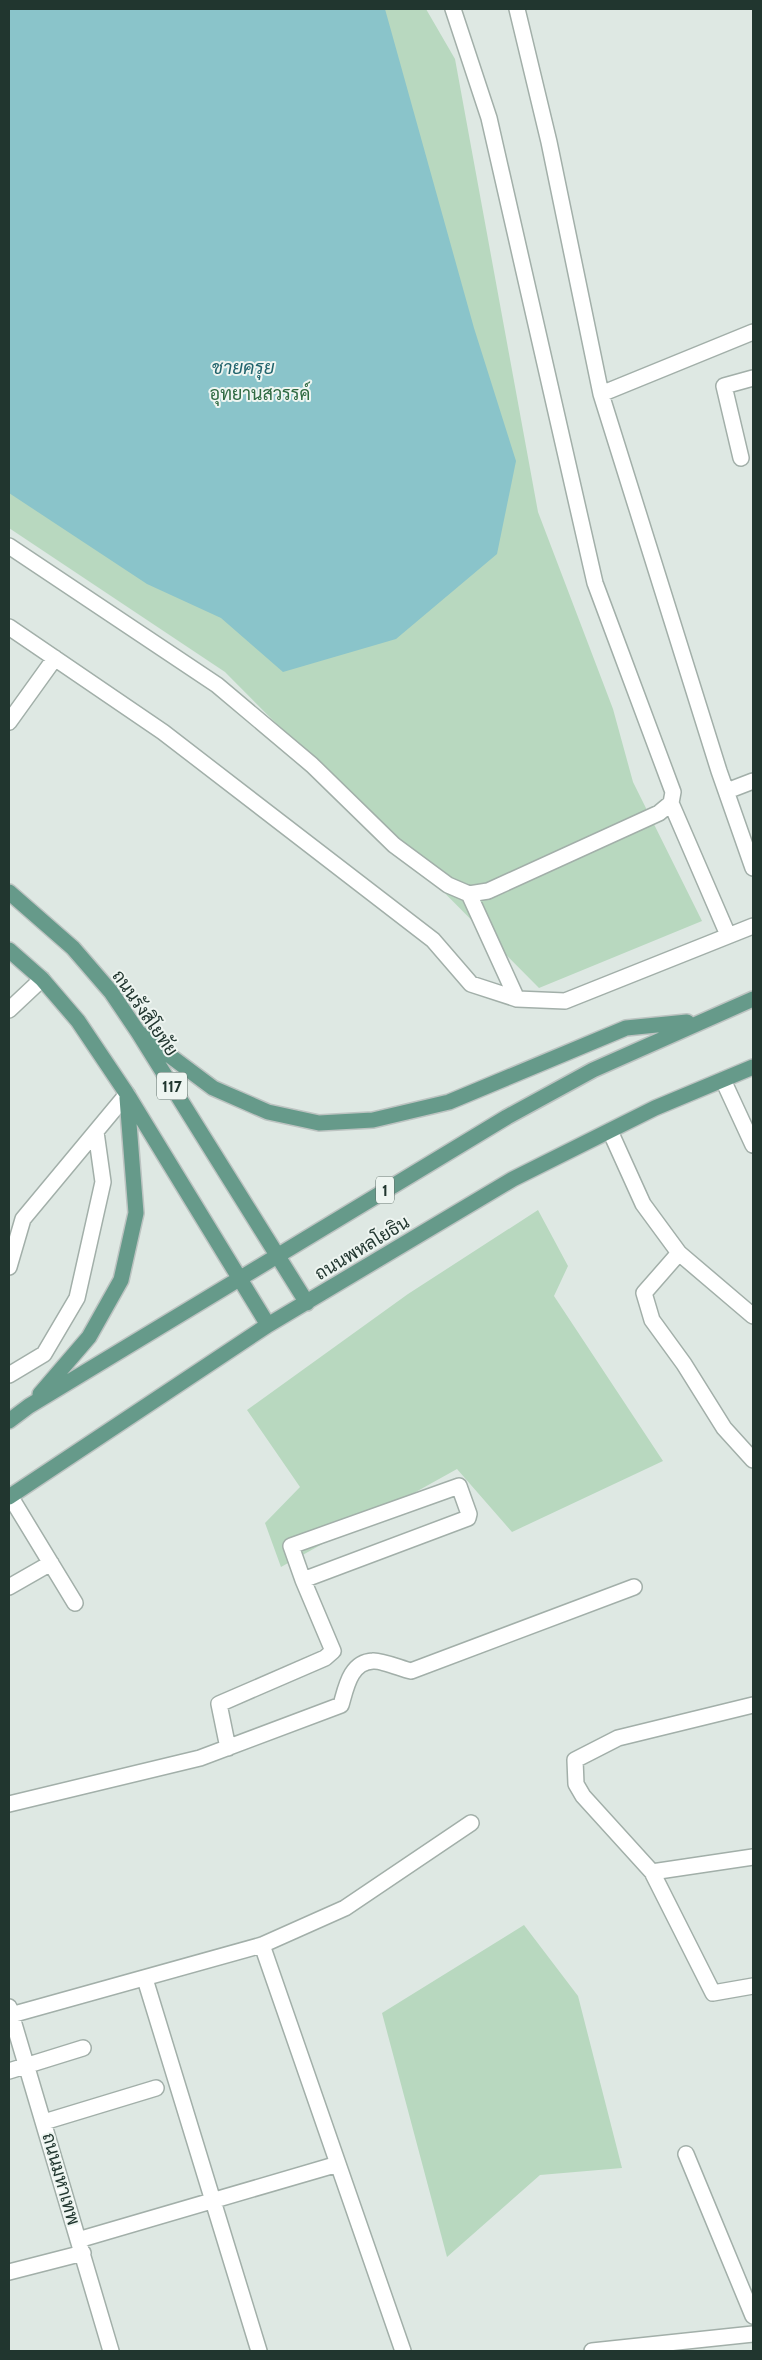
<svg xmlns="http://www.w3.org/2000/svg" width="762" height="2360" viewBox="0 0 762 2360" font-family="Cabin,Sarabun,sans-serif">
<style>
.green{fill:#b8d8bf}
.water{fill:#8ac4ca}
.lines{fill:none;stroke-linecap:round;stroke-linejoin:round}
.minor-casing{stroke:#a2afa9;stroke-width:18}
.major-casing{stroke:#bcc3c1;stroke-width:18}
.minor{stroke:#fff;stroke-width:15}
.major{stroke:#669a8a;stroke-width:15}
.labels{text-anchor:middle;stroke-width:4;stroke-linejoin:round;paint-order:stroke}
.shield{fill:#eef5f1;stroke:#5e6f69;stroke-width:1}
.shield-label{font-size:16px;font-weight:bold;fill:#21362f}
.park-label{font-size:18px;fill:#2f6a42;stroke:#eef5f1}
.street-label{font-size:18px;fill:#21362f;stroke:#eef5f1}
.water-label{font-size:19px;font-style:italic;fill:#21646d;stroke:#eef5f1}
</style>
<rect width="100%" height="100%" fill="#dee8e3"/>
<path class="green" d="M9,9h417l29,50 83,453 75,197 20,73 69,139 -163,67 -314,-316 -216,-144z
M538,1210l30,56 -14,30 109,165 -151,71 -55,-63 -176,98 -16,-44 35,-36 -53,-77 161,-116z
M524,1925l54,71 44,172 -82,7 -93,82 -65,-244z"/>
<path class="water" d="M9,9h376l89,319 42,133 -19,93 -101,85 -113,33 -62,-54 -74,-34 -138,-91z"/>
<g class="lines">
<g class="minor-casing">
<path id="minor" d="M453,9l36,109 106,465 78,209 -2,11 57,132
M517,9l32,133 52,252 118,377 34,97
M601,394l152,-62
M741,458l-17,-72 29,-8
M9,546l208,139 95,80 82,80 54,40 21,9 19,-3 171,-78 12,-10
M9,627l154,105 270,208 38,44 46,15 48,2 188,-75
M9,722l46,-64
M727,791l26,-10
M469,894l48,105
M9,1010l33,-31
M723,1080l30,65
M610,1131l33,73 36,49 74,63
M679,1253l-35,40 8,27 32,44 40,64 29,32
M9,1267l14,-48 104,-125
M9,1375l35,-21 33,-56 26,-116 -7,-50
M10,1496l65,107
M9,1587l42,-24
M753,1705l-135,33 -43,22 1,24 7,12 69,76 61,121 40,-7
M228,1748l-9,-44 106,-46 8,-7 -30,-71 165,-62 1,-4 -10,-28 -168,60 12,34
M9,1804l191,-46 141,-53c5,-17 9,-43 32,-44 8,-1 29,8 38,10l223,-84
M652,1872l101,-15
M262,1945l141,406
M145,1979l114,372
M9,2007l102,344
M11,2015l251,-70 83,-37 126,-85
M9,2071l74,-23
M44,2122l112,-34
M686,2154l67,162
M78,2240l260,-76
M9,2272l74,-19
M592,2351l161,-17"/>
</g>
<g class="major-casing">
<path id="major" d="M9,892l64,56 38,44 27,40 169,271
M9,950l33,29 36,42 49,73 141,231
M138,1032l75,56 55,24 51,11 54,-3 76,-18 177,-74 61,-6
M40,1394l49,-57 32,-57 15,-67 -9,-115
M9,1421l20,-15 478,-289 86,-47 160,-71
M9,1497l259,-172 245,-146 142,-71 98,-41"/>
</g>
<use href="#minor" class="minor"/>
<use href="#major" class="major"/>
</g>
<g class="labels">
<g class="shield">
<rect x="157" y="1072.5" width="30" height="27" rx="4"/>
<rect x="376" y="1176.5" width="18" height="27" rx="4"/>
</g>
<g class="shield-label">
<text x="172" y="1092">117</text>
<text x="385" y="1196">1</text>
</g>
<g class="park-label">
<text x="260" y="400">อุทยานสวรรค์</text>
</g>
<g class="street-label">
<text transform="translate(145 1013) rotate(55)" y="6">ถนนรังสิโยทัย</text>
<text transform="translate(362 1248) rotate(-31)" y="6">ถนนพหลโยธิน</text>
<text transform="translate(61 2179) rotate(74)" y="6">ถนนมหาเทพ</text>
</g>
<g class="water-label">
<text x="243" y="374">ชายครุย</text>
</g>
</g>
<rect width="762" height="2360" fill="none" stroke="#21362f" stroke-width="20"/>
</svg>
